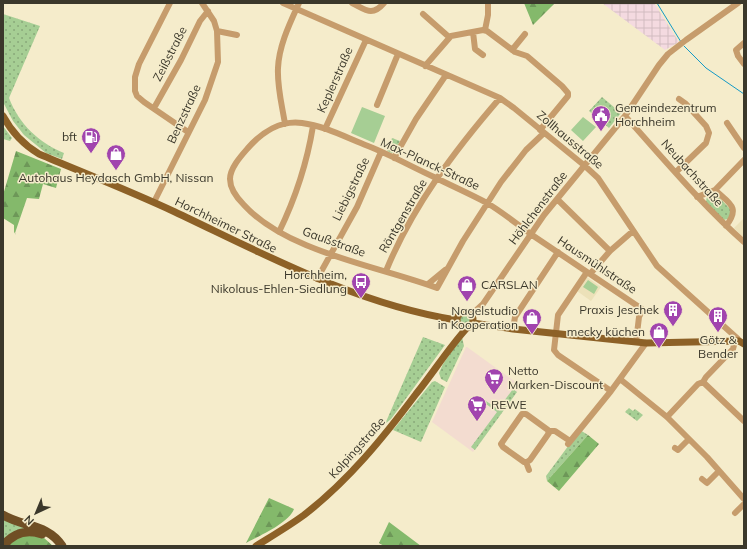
<svg xmlns="http://www.w3.org/2000/svg" width="747" height="549" viewBox="0 0 747 549" font-family="Mulish,sans-serif">
<style>
.commercial{fill:#f3dcd0}
.industrial{fill:url(#industrial-grid)}
.built{fill:#ece1b9}
.grass{fill:url(#grass-dots)}
.forest{fill:url(#forest-firs)}
.park{fill:#a6ce94}
.lines{fill:none;stroke-linecap:round;stroke-linejoin:round}
.stream{stroke:#159ac6;stroke-width:1}
.minor{stroke:#c69c6c;stroke-width:6}
.major{stroke:#8d6127;stroke-width:7}
.highway{stroke:#704f25;stroke-width:9}
.labels{text-anchor:middle;stroke-width:3;stroke-linejoin:round;paint-order:stroke}
.street-label{font-size:12px;fill:#3b382b;stroke:#f5eccb}
.poi-label{font-size:12px;fill:#3b382b;stroke:#f5eccb;text-anchor:end}
</style>
<defs>
<pattern id="industrial-grid" width="8" height="8" patternUnits="userSpaceOnUse"><rect width="8" height="8" fill="#f4dae0"/><path d="M0 4h8M4 0v8" fill="none" stroke="#d2bcc0"/></pattern>
<pattern id="grass-dots" width="8" height="8" patternUnits="userSpaceOnUse"><rect width="8" height="8" fill="#a6ce94"/><path d="M2 2h.1M6 6h.1" fill="none" stroke="#88a879" stroke-width="1.8" stroke-linecap="round"/></pattern>
<pattern id="forest-firs" width="22" height="20" patternUnits="userSpaceOnUse"><rect width="22" height="20" fill="#84b96b"/><path d="M5 1l3.5 6h-7zM16 11l3.5 6h-7z" fill="#6d9758"/></pattern>
</defs>
<rect width="100%" height="100%" fill="#f5eccb"/>
<path class="commercial" d="M466,347h1l54,39 -48,66 -41,-30z"/>
<path class="industrial" d="M602,3h52l25,39 -14,8z"/>
<path class="built" d="M744,218v20l-10,-10z
M587,277l14,10 -10,14 -14,-10z"/>
<path class="grass" d="M3,14l37,12 -31,72c10,26 30,45 55,55l-2,6 -16,-6 -22,-18 -11,-14 -10,-19z
M602,97l19,16 -12,15 -20,-17z
M3,126l9,12 -2,3 -7,-2z
M392,138l8,3 -5,10 -3,2 -5,-2z
M711,193h4l17,18 -4,8 -5,1 -17,-18 1,-6z
M459 320a6 6 0 1 1 12 0a6 6 0 1 1-12 0Z
M423,337l22,8 -54,74 -6,5z
M462,337l2,9 -17,36 -6,-3 -2,-6 4,-9z
M435,381l10,6 -24,55 -28,-12 39,-48z
M513,389l4,3 -42,58 -4,-3 26,-35 -15,-11 1,-2 15,10z
M629,408l4,3 2,-2 8,6 -6,6 -12,-9z
M580,430l8,5 -41,46 -1,-5z
M3,518l24,9 -24,14z"/>
<path class="forest" d="M524,3h31l-22,22z
M16,151l45,18 -5,19 -13,-4 -4,15 -12,-1 -12,35 1,2 -2,-3v-7l-11,-7v-23z
M588,435l11,9 -40,47 -12,-10z
M269,498l25,11c-5,14 -35,27 -48,34z
M389,522l32,24h-37l-5,-3z
M19,535l24,2 10,9h-47z"/>
<path class="park" d="M362,107l23,9 -11,27 -23,-10z
M583,117l13,10 -13,14 -12,-11z
M588,280l10,7 -4,7 -11,-7z"/>
<g class="lines">
<path class="stream" d="M657,3l24,39
M684,46l22,22 38,26"/>
<path class="minor" d="M170,3l-31,61 -4,13v14l2,5 7,6 44,30
M283,3l217,95 14,10 71,58 13,12 59,88 81,73 1,2
M352,3c14,7 20,14 32,0
M423,14l26,23
M485,30l3,-15v-12
M217,31l20,4
M473,32l2,17 8,6
M744,43l-8,7 2,6 6,8
M512,50l13,-16
M425,66l26,-30 32,-6 4,1 28,21 12,4 35,30 6,7v3l-28,34
M377,105l21,-51
M154,108l27,-48 19,-39 8,-10
M625,116c39,43 76,88 119,126
M727,123l17,25
M285,124c-3,-19 -8,-37 -7,-56 1,-23 12,-45 21,-65
M325,129l41,-89
M544,133l-18,17 -25,32 -38,59 -26,47c-59,-22 -150,-36 -193,-83 -7,-7 -14,-16 -14,-26 0,-11 11,-23 18,-31 14,-16 33,-28 54,-25 23,3 45,15 66,23 23,9 44,21 66,31 18,9 36,17 53,26 17,10 32,23 48,34 36,24 71,48 107,72v2l-3,6 -3,25
M394,158l22,-39 30,-44
M676,172l30,-29 3,-10 -3,-7 -20,-22 -7,-5
M715,190c14,13 26,17 11,36
M697,197l18,-7 29,-30
M557,199l53,52
M154,202l51,-102 13,-38 -1,-31 -3,-10 -12,-18
M279,232c17,-35 28,-69 34,-106
M386,271c26,-64 69,-121 114,-173
M587,272l-29,43 -4,35 4,5 53,36
M590,274l20,-23 23,-20
M317,279l40,-72 24,-55
M428,284l17,-14
M471,315l12,-11 61,-89 81,-99 34,-51 9,-11 18,-14 52,-37
M513,329l2,-12 43,-65
M620,379l47,38 40,40 37,42
M703,382l41,39
M522,414h4l22,16 1,3 -19,27 -3,2h-3l-21,-15 -2,-3z
M667,417l31,-33 5,-2 3,-5 27,-28 2,-8
M548,431h7l15,10
M568,444l43,-53 35,-48
M675,448l3,2 11,-11
M526,462l3,8
M702,479l5,4 12,-12
M735,513l9,-9"/>
<path class="major" d="M3,116c8,15 21,29 36,38 45,19 91,37 136,58 91,43 181,92 281,108
M457 320a8 8 0 1 1 16 0a8 8 0 1 1-16 0Z
M473,323l40,6 133,14 93,-2 5,3
M256,546c16,-10 33,-20 48,-31 44,-34 79,-77 112,-121 17,-21 32,-45 50,-65"/>
<path class="highway" d="M3,515c20,12 45,9 59,31
M3,546c10,-13 24,-17 39,-12"/>
</g>
<defs>
<g id="civic-pin" transform="scale(1)"><path d="M0 17L-7.5 6A9.5 9.5 0 1 1 7.5 6Z" fill="#a144ae" stroke="#f5eccb"/><path d="M-.6-6.5H3V-4.5H.6V-3L4-1V1h2V6H-6V1h2V-1L-.6-3ZM-1.2 2.5V6h2.4V2.5Z" fill="#fff"/></g>
<g id="fuel-pin" transform="scale(1)"><path d="M0 17L-7.5 6A9.5 9.5 0 1 1 7.5 6Z" fill="#a144ae" stroke="#f5eccb"/><path d="M-5.5-6h7V0h2V4h1.3V-2.5L3-4.5l.8-.8L6-3V5H2.5V1h-1V6h-7ZM-4.2-4.7v3.2H.2V-4.7Z" fill="#fff"/></g>
<g id="shop-pin" transform="scale(1)"><path d="M0 17L-7.5 6A9.5 9.5 0 1 1 7.5 6Z" fill="#a144ae" stroke="#f5eccb"/><path d="M-5-2.5h2.3a2.7 3.5 0 0 1 5.4 0H5L5.5 6h-11ZM-1.5-2.5h3a1.5 2.3 0 0 0-3 0Z" fill="#fff"/></g>
<g id="bus-pin" transform="scale(1)"><path d="M0 17L-7.5 6A9.5 9.5 0 1 1 7.5 6Z" fill="#a144ae" stroke="#f5eccb"/><path d="M-5-6H5V4H4V6H2V4H-2V6H-4V4H-5ZM-3.5-4V0h7V-4ZM-3.5 1.2v1.5H-2V1.2ZM2 1.2v1.5H3.5V1.2Z" fill="#fff"/></g>
<g id="building-pin" transform="scale(1)"><path d="M0 17L-7.5 6A9.5 9.5 0 1 1 7.5 6Z" fill="#a144ae" stroke="#f5eccb"/><path d="M-4-6H4V6H1V3H-1V6H-4ZM-2.5-4.3h1.7v1.8h-1.7ZM.8-4.3h1.7v1.8H.8ZM-2.5-1h1.7V.8h-1.7ZM.8-1h1.7V.8H.8Z" fill="#fff"/></g>
<g id="supermarket-pin" transform="scale(1)"><path d="M0 17L-7.5 6A9.5 9.5 0 1 1 7.5 6Z" fill="#a144ae" stroke="#f5eccb"/><path d="M-6-5.5h2.5l.6 2H6L4.5 2H-2.5L-4.4-4H-6ZM-1.5 3.2a1.3 1.3 0 1 0 .1 0ZM3 3.2a1.3 1.3 0 1 0 .1 0Z" fill="#fff"/></g>
</defs>
<g fill-rule="evenodd">
<use href="#civic-pin" x="601" y="115"/>
<use href="#fuel-pin" x="91" y="137"/>
<use href="#shop-pin" x="116" y="154"/>
<use href="#bus-pin" x="361" y="282"/>
<use href="#shop-pin" x="467" y="285"/>
<use href="#building-pin" x="673" y="310"/>
<use href="#building-pin" x="718" y="316"/>
<use href="#shop-pin" x="532" y="318"/>
<use href="#shop-pin" x="659" y="332"/>
<use href="#supermarket-pin" x="494" y="378"/>
<use href="#supermarket-pin" x="477" y="405"/>
</g>
<g class="labels">
<g class="street-label">
<text transform="translate(170 54) rotate(-63)" y="4">Zeißstraße</text>
<text transform="translate(335 80) rotate(-66)" y="4">Keplerstraße</text>
<text transform="translate(184 114) rotate(-65)" y="4">Benzstraße</text>
<text transform="translate(570 140) rotate(40)" y="4">Zollhausstraße</text>
<text transform="translate(430 164) rotate(25)" y="4">Max-Planck-Straße</text>
<text transform="translate(692 173) rotate(48)" y="4">Neubachstraße</text>
<text transform="translate(351 189) rotate(-64)" y="4">Liebigstraße</text>
<text transform="translate(538 208) rotate(-53)" y="4">Höhlchenstraße</text>
<text transform="translate(403 216) rotate(-60)" y="4">Röntgenstraße</text>
<text transform="translate(226 225) rotate(26)" y="4">Horchheimer Straße</text>
<text transform="translate(334 242) rotate(20)" y="4">Gaußstraße</text>
<text transform="translate(597 265) rotate(34)" y="4">Hausmühlstraße</text>
<text transform="translate(357 448) rotate(-48)" y="4">Kolpingstraße</text>
</g>
<g class="poi-label">
<text x="615" y="112" text-anchor="start">Gemeindezentrum<tspan x="615" dy="14">Horchheim</tspan></text>
<text x="77" y="141">bft</text>
<text x="116" y="182" text-anchor="middle">Autohaus Heydasch GmbH, Nissan</text>
<text x="347" y="279">Horchheim,<tspan x="347" dy="14">Nikolaus-Ehlen-Siedlung</tspan></text>
<text x="481" y="289" text-anchor="start">CARSLAN</text>
<text x="659" y="314">Praxis Jeschek</text>
<text x="518" y="315">Nagelstudio<tspan x="518" dy="14">in Kooperation</tspan></text>
<text x="645" y="336">mecky küchen</text>
<text x="718" y="344" text-anchor="middle">Götz &amp;<tspan x="718" dy="14">Bender</tspan></text>
<text x="508" y="375" text-anchor="start">Netto<tspan x="508" dy="14">Marken-Discount</tspan></text>
<text x="491" y="409" text-anchor="start">REWE</text>
</g>
</g>
<rect width="747" height="549" fill="none" stroke="#3b382b" stroke-width="8"/>
<g transform="translate(36 513) rotate(224)" stroke="#f5eccb" stroke-width="3" paint-order="stroke">
<path d="M0-3L7 15L0 10L-7 15Z" fill="#3b382b"/>
<text y="-6" font-size="11" font-weight="bold" text-anchor="middle" fill="#3b382b">N</text>
</g>
</svg>
